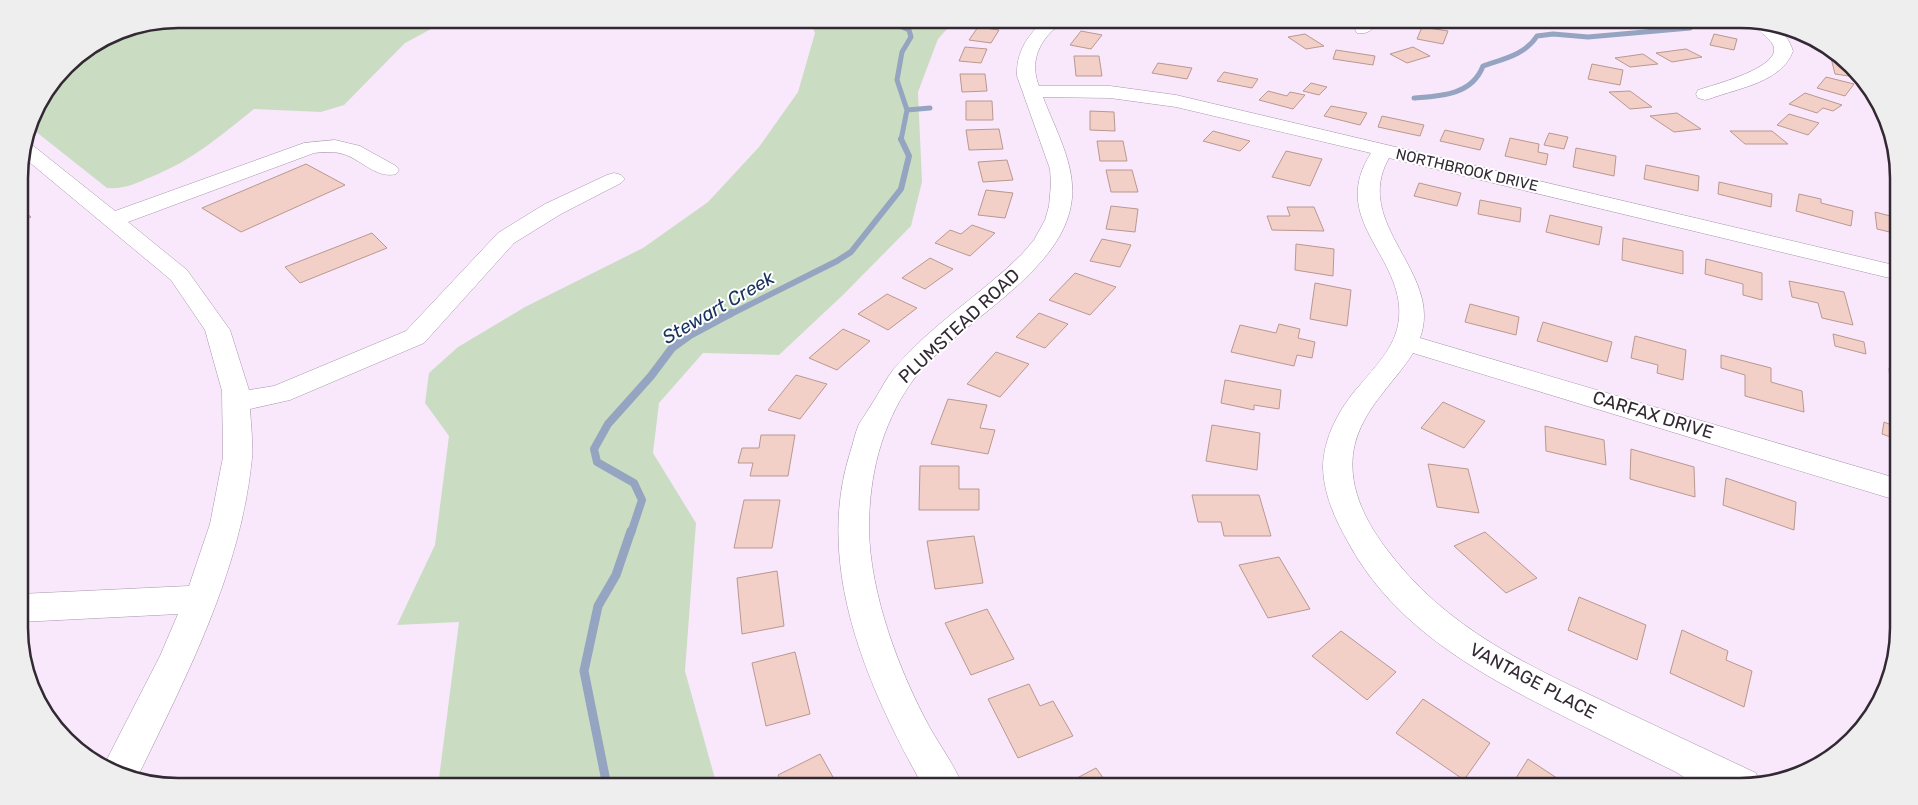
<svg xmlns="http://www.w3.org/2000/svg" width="1918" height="805" viewBox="0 0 1918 805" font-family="Rubik,sans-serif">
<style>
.green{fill:#caddc3}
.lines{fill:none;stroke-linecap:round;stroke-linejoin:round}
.stream-far3{stroke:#95a4c0;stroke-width:5}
.stream-far2{stroke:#95a4c0;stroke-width:6}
.stream-far1{stroke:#95a4c0;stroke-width:8}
.stream{stroke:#95a4c0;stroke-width:9}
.building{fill:#f3d0c7;stroke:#b99890}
.minor-casing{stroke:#a894ac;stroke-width:1}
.minor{fill:#fff;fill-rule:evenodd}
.labels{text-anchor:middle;stroke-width:4;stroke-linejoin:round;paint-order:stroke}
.far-street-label{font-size:15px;fill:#322933;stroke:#fff}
.street-label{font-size:18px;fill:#322933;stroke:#fff}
.water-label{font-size:19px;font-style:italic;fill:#173360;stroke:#fff}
.rim{fill:none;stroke:#322933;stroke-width:2.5}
</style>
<rect width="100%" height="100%" fill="#f9e8fc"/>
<path class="green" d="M178,19h277l-9,2 -41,22 -61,62 -23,7 -67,-3c-35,28 -61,51 -103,68 -17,7 -25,12 -44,11l-77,-61 5,-20 38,-49 44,-27z
M809,19h147l-18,20 -20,53 4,90 -11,44 -67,68 -65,61 -76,-2 -44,50 -6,50 43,70 -11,148 32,115h-279l21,-164 -62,3 38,-80 14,-109 -24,-33 4,-30 29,-26 67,-40 118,-59 65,-46 51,-55 39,-55 17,-59z"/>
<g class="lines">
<path class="stream-far3" d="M890,19l5,5 14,6 2,7 -9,15 -5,28 10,30 -6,30
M1414,98c27,-2 58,-3 69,-32 20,-7 42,-11 54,-30l16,-2 35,3 102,-9
M907,110l23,-2"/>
<path class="stream-far2" d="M729,315l108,-54 14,-9 50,-63 8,-33 -8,-17"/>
<path class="stream-far1" d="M631,533l11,-33 -8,-17 -37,-21 -3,-13 14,-25 43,-48 21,-28 18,-13 41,-22"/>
<path class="stream" d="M607,786l-23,-115 14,-65 18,-31 15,-44"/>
</g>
<path class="building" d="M1280,19h23l-4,7 -21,-3z
M1419,19h24l12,2 -3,5z
M978,27l21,3 -8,13 -22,-3z
M1422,27l26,4 -5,13 -26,-5z
M1081,31l21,4 -11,14 -21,-4z
M1305,34l19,12 -18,3 -18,-12z
M1714,34l23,5 -3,11 -24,-5z
M965,47l22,2 -6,14 -22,-2z
M1413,47l17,9 -23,7 -17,-9z
M1686,49l16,8 -30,5 -16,-9z
M1336,50l39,6 -2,9 -40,-6z
M1643,54l15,10 -28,3 -15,-9z
M1074,56h25l3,20h-26z
M1831,58l8,2 24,18 -28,-4z
M1158,63l34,5 -5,11 -35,-6z
M1592,64l31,6 -3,15 -32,-6z
M1224,72l34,7 -6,9 -35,-7z
M960,74h25l2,17 -25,1z
M1826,77l28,7 -9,12 -28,-8z
M1311,83l16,4 -8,8 -16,-4z
M1268,91l19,5 3,-4 15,3 -12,14 -34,-9z
M1630,91l22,16 -22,2 -21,-17z
M1805,93l37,12 -9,6 -10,-3 -6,5 -28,-9z
M966,101h26l1,19h-27z
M1331,106l36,7 -7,12 -36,-9z
M1090,111l24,1 1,19 -25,-1z
M1677,113l24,16 -27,3 -24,-16z
M1789,114l30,9 -11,12 -31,-10z
M1382,116l42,9 -4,11 -42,-9z
M999,129l4,20 -34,1 -3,-20z
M1445,130l39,9 -4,11 -40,-9z
M1213,131l37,10 -10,10 -37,-10z
M1730,131h42l16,13h-43z
M1549,133l19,4 -4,12 -20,-4z
M1510,138l29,6 -1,8 10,2 -2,11 -41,-9z
M1097,141h26l4,20h-27z
M1576,148l40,8 -2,20 -41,-9z
M1286,151l36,8 -12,27 -38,-9z
M1007,160l6,20 -30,2 -5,-20z
M306,164l39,21 -104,47 -39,-24z
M1646,165l53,11 -1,15 -54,-12z
M1106,170h26l6,22h-27z
M1719,182l53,12 -1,13 -53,-13z
M1419,183l42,10 -4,13 -43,-10z
M986,190l27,3 -8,25 -27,-3z
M1799,194l22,5v4l32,8 -2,15 -55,-15z
M1480,200l41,8 -1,14 -42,-8z
M1111,206l27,3 -3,23 -29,-3z
M19,207l12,10 -12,5z
M1287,207h27l10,24 -52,-1 -5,-14h23z
M1875,212l23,6v16l-21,-5z
M1550,215l52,12 -3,18 -53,-13z
M972,225l23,8 -25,23 -35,-13 15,-13 11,4z
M372,233l15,15 -87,35 -15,-16z
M1623,238l60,13v23l-61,-14z
M1102,239l29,6 -11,22 -30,-6z
M1296,244l38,5 -1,27 -38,-6z
M930,258l23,11 -28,20 -23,-11z
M1706,259l56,14v27l-19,-5v-11l-38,-10z
M1075,273l41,14 -26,28 -41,-15z
M1789,281l55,11 9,33 -31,-7 -4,-15 -26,-6z
M1315,283l36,7 -4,36 -37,-7z
M887,294l30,14 -29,22 -30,-16z
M1470,304l49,13 -3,18 -51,-13z
M1039,313l29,11 -23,24 -29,-11z
M1543,322l69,20 -5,20 -70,-21z
M1279,324l21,5 -2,9 17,4 -3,16 -15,-3 -3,11 -63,-14 9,-27 36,8z
M843,329l27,12 -33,29 -28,-12z
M1833,334l31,8 2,12 -31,-8z
M1635,336l51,14 -3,30 -26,-7 1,-8 -27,-7z
M996,352l33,12 -29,33 -33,-13z
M1721,355l50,13v14l31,9 2,21 -59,-16v-21l-24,-7z
M1889,368l10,3v26l-8,-2z
M796,375l31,9 -27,35 -32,-9z
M1225,380l56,10 -2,19 -25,-4v5l-33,-7z
M948,399l39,6 -7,23 15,2 -7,24 -57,-10z
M1443,402l42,19 -21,27 -43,-20z
M1884,422l15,6v12l-17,-6z
M1212,425l48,8 -3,37 -51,-9z
M1545,426l59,14 2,25 -60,-14z
M761,435h34l-7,41h-38l3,-13h-15l4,-15h17z
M1631,449l63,18 1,30 -65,-18z
M1428,464l40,5 11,44 -42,-6z
M920,466h39v23h20v21h-60z
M1726,478l70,24 -2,28 -71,-25z
M1192,495h67l12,41h-47l-3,-14h-23z
M744,500h36l-8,48h-38z
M1485,532l52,46 -31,15 -52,-47z
M974,536l9,47 -48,6 -8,-48z
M1279,557l31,52 -42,9 -29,-53z
M777,571l7,55 -42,8 -5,-56z
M1579,597l67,28 -9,35 -69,-30z
M987,609l27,50 -43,16 -26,-52z
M1682,630l46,21 -2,9 26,11 -8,36 -74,-34z
M1341,631l55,41 -29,28 -55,-44z
M795,652l15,62 -44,12 -14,-63z
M1029,684l11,22 13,-5 20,35 -55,22 -30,-59z
M1423,699l67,44 -26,37 -68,-47z
M820,754l18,32h-55l-5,-11z
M1528,759l41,27h-58z
M1096,768l13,18h-47z"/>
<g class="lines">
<g class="minor-casing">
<path id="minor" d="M1046,19h18c-4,6 -9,9 -14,14 -14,15 -19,33 -11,53h71l66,9 722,171v14l-509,-122c-38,66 55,115 31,180l479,141v22l-486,-148c-20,32 -51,56 -59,95 -7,36 10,71 31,99 62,84 145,119 237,163 45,21 89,42 134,63l4,11c-16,3 -38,4 -55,2 -10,-1 -21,-9 -29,-14 -27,-13 -53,-26 -79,-39 -95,-48 -196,-93 -249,-191 -13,-23 -24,-47 -25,-74 0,-30 17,-61 37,-83 21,-25 42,-45 39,-80 -6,-56 -68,-89 -28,-152l-195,-46 -66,-9 -67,-1c12,32 32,66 29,101 -7,77 -119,125 -161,185 -30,43 -42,93 -42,146 1,65 30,142 61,199 11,19 24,37 33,58h-40c-55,-98 -109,-219 -73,-333 3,-9 5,-20 9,-29 5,-8 11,-17 16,-25 6,-10 11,-20 18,-29 37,-45 88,-75 129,-116l12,-14 11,-20 4,-14 2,-22 -1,-15 -33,-93c-1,-24 11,-42 29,-57z
M1363,19h17c-6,9 -11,16 -23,14l-2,-4z
M1755,22c20,4 31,8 38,29 -11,31 -54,37 -81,47l-7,2 -7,-2 -2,-4 2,-4c15,-5 86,-23 75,-45 -4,-9 -18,-14 -18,-23z
M335,140l25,6 36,20 3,4 -3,4c-18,5 -34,-13 -50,-19 -10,-4 -22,-3 -32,-2l-186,69 59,48 43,60 19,60 25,-4 132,-55 92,-98 47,-29 62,-29 7,-2 7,2 4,4 -4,4 -60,31 -47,29 -90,100 -134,57 -40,9c1,16 3,33 2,49 -11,114 -66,219 -115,320l-20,-4 -13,-9 56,-109 18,-42 -158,8v-28l169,-8 21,-62 13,-67 -1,-66 -17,-61 -34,-50 -149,-124 4,-14 5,2 84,67 189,-68z"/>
</g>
<use href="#minor" class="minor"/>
</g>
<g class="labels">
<g class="far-street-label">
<text transform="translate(1467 170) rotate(13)" y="5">NORTHBROOK DRIVE</text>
</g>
<g class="street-label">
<text transform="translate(959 326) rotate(-43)" y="6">PLUMSTEAD ROAD</text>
<text transform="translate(1653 415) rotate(17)" y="6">CARFAX DRIVE</text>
<text transform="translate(1533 681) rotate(28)" y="6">VANTAGE PLACE</text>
</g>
<g class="water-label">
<text transform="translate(718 307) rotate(-30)" y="7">Stewart Creek</text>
</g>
</g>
<path d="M0 0H1918V805H0ZM178 28H1740A150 150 0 0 1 1890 178V628A150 150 0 0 1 1740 778H178A150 150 0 0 1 28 628V178A150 150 0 0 1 178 28Z" fill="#efeeef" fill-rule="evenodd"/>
<path class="rim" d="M178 28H1740A150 150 0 0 1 1890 178V628A150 150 0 0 1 1740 778H178A150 150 0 0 1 28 628V178A150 150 0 0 1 178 28Z"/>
</svg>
